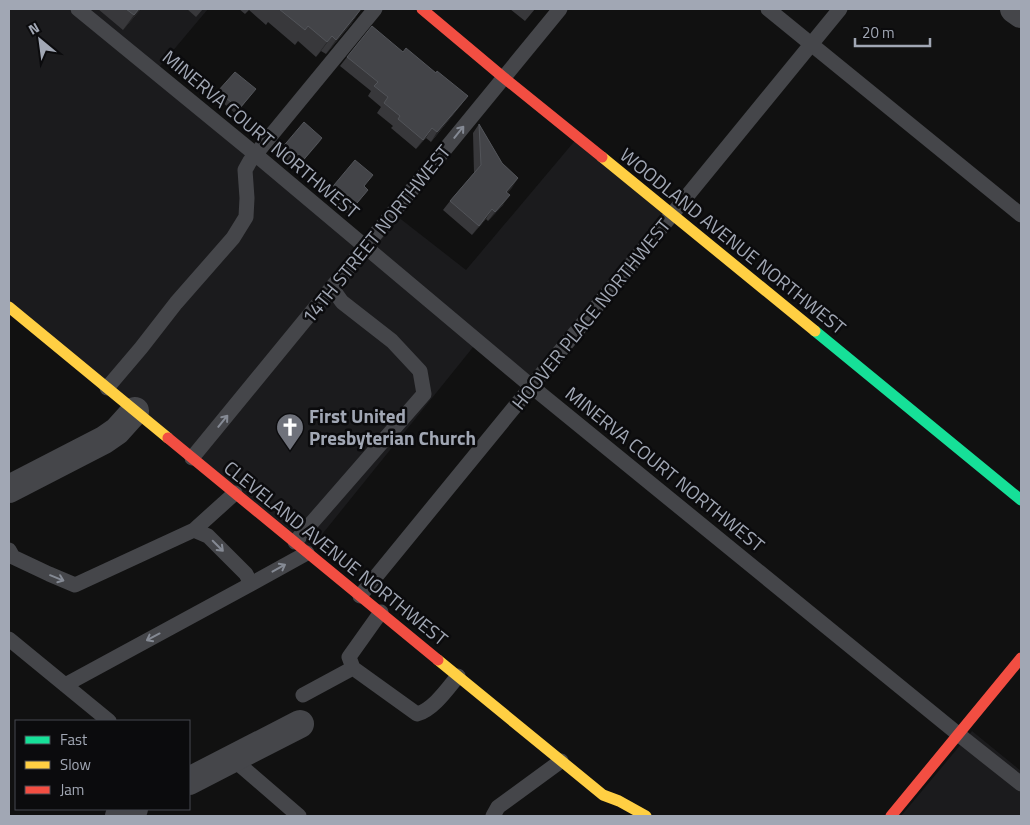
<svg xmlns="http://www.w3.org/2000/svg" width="1030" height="825" viewBox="0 0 1030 825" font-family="'Titillium Web',sans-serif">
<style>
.built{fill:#1b1b1d}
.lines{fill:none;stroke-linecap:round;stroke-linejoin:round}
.lane{stroke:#45464a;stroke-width:15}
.street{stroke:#45464a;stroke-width:28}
.fast{stroke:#16e098;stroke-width:11}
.slow{stroke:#ffcf43;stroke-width:11}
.jam{stroke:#f24e42;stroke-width:11}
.wall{fill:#38383b}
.shaded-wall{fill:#242425}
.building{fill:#434448;stroke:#525459}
.oneway{stroke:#858a94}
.labels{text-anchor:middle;stroke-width:5;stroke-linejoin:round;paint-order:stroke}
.street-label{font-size:19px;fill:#a1a7b4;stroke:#0b0b0d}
.poi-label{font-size:19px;font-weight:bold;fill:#a1a7b4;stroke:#0b0b0d;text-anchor:start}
</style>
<rect width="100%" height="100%" fill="#111"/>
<path class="built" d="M9,9h199l-53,63 211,174 27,-33 73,57 112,-133 95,77 -142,172 -53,-45 -171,212 -298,-246z
M972,731l49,40v45h-120z"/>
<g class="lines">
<path class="lane" d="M78,9l177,145 276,232 427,348 63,50
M768,9l253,206
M107,388l34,-40 35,-45 57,-65 13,-21 1,-19 -2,-28 5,-9 125,-152
M192,458l368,-449
M194,530l41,-37
M295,542l129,-148 -4,-23 -28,-30 -50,-39 -10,-14
M9,550l4,7 36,17 26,11 119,-55 14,6 38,38 5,10 -186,101
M251,584l56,-31
M360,596l480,-587
M381,612l-32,45 4,11 64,46c16,-4 31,-26 41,-38
M9,639l100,82
M303,695l50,-27
M233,759l66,57
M493,816l5,-9 63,-46"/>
<path class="street" d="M1014,9l7,5
M9,489l95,-49 13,-9 18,-20
M189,781l111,-57
M119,816l15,-7"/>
<path class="fast" d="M815,331l206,169"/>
<path class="slow" d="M602,157l213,174
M9,307l159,131
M438,660l165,135 16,6 27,15"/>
<path class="jam" d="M422,9l81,68 99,80
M168,438l270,222
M891,816l130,-158"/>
</g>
<path class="wall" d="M98,9h43l-18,21z
M187,9h16l-7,8z
M239,9h122l-10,15 -25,30 -5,-3 -5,6 -18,-16 -3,4 -27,-23 -2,3 -17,-15 -4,4z
M510,9h25l-10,12z
M403,52l33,21 32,23 -7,9 -30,37 -5,-4 -10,11 -25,-21 2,-2 -16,-13 4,-6 -13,-11 3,-5 -31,-25 7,-9z
M218,91l34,3 -16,20 -21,-18z
M479,124l23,39 16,15 -11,15 -4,12 -15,16 -2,-2 -14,16 -29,-25 7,-9 24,-28 -1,-40z
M322,138l-26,31 -18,-15 3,-5z
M364,187l4,3 -20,24 -22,-18 3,-5z"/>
<path class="shaded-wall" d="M139,9h2l-18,21 11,-15z
M361,9l-10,15 -25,30 10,-14z
M332,36l-11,15 -5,6 11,-15z
M468,96l-7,9 -30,37 6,-10z
M432,128l-6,10 -10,11 7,-9z
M322,138l-3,5 -23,26 4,-5z
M518,178l-6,10 -12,14 6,-10z
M510,195l-7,10 -15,16 7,-9z
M492,209l-6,10 -14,16 7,-9z"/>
<path class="building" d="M126,9h13l-5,6z
M279,9h82l-25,31 -4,-4 -5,6 -19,-16 -3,4z
M372,26l31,26 3,-4 30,25 1,-2 31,25 -31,36 -5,-4 -9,12 -25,-21 2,-3 -16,-13 4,-6 -14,-11 4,-4 -31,-25z
M235,72l21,17 -17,20 -21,-18z
M304,122l18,16 -22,26 -19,-15z
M479,124l23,39 16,15 -12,14 4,3 -15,17 -3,-3 -13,17 -29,-25 31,-36z
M355,160l18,15 -9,11 4,4 -16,19 -23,-18z"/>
<defs><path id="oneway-shaft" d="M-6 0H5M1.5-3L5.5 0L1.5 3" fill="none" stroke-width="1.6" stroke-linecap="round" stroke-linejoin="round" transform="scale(1.25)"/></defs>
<g class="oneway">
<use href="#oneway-shaft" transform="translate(459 132) rotate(-51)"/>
<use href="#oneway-shaft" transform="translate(223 421) rotate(-51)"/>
<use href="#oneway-shaft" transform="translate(218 546) rotate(45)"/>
<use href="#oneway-shaft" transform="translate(279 568) rotate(-29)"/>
<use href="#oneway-shaft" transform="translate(57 578) rotate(22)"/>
<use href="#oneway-shaft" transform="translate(153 637) rotate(152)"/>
</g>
<defs>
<g id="church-pin" transform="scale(1.4375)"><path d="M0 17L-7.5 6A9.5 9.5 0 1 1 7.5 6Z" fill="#6f727b" stroke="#0b0b0d"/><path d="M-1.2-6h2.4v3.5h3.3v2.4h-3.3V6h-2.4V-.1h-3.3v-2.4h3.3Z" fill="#fff"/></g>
</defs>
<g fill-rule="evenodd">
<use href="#church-pin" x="290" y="427"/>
</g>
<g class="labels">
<g class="street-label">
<text transform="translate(261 134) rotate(40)" y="7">MINERVA COURT NORTHWEST</text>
<text transform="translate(376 234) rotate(-51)" y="7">14TH STREET NORTHWEST</text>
<text transform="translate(733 241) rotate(39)" y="7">WOODLAND AVENUE NORTHWEST</text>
<text transform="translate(591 314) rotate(-51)" y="7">HOOVER PLACE NORTHWEST</text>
<text transform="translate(665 469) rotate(39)" y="7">MINERVA COURT NORTHWEST</text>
<text transform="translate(336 553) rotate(39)" y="7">CLEVELAND AVENUE NORTHWEST</text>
</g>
<g class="poi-label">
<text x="309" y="423">First United<tspan x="309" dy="22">Presbyterian Church</tspan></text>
</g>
</g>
<rect width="1030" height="825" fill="none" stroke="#a1a7b4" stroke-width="20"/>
<rect x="15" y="720" width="175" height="90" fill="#0b0b0d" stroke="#474950"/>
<rect x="25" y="736" width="25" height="8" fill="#16e098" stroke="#474950"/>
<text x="60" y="745" font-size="15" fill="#a1a7b4">Fast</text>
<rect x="25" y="761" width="25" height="8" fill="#ffcf43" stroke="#474950"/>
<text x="60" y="770" font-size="15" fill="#a1a7b4">Slow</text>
<rect x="25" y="786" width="25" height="8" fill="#f24e42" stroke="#474950"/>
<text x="60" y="795" font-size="15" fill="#a1a7b4">Jam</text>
<g transform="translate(40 40) rotate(331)" stroke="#0b0b0d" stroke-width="4" paint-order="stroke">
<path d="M0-4L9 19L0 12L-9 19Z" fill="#a1a7b4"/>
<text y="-8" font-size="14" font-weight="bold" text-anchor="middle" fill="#a1a7b4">N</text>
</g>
<path d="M855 38v8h75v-8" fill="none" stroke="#a1a7b4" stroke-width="2.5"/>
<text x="862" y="38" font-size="15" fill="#a1a7b4" stroke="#0b0b0d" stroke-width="4" paint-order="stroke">20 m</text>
</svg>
